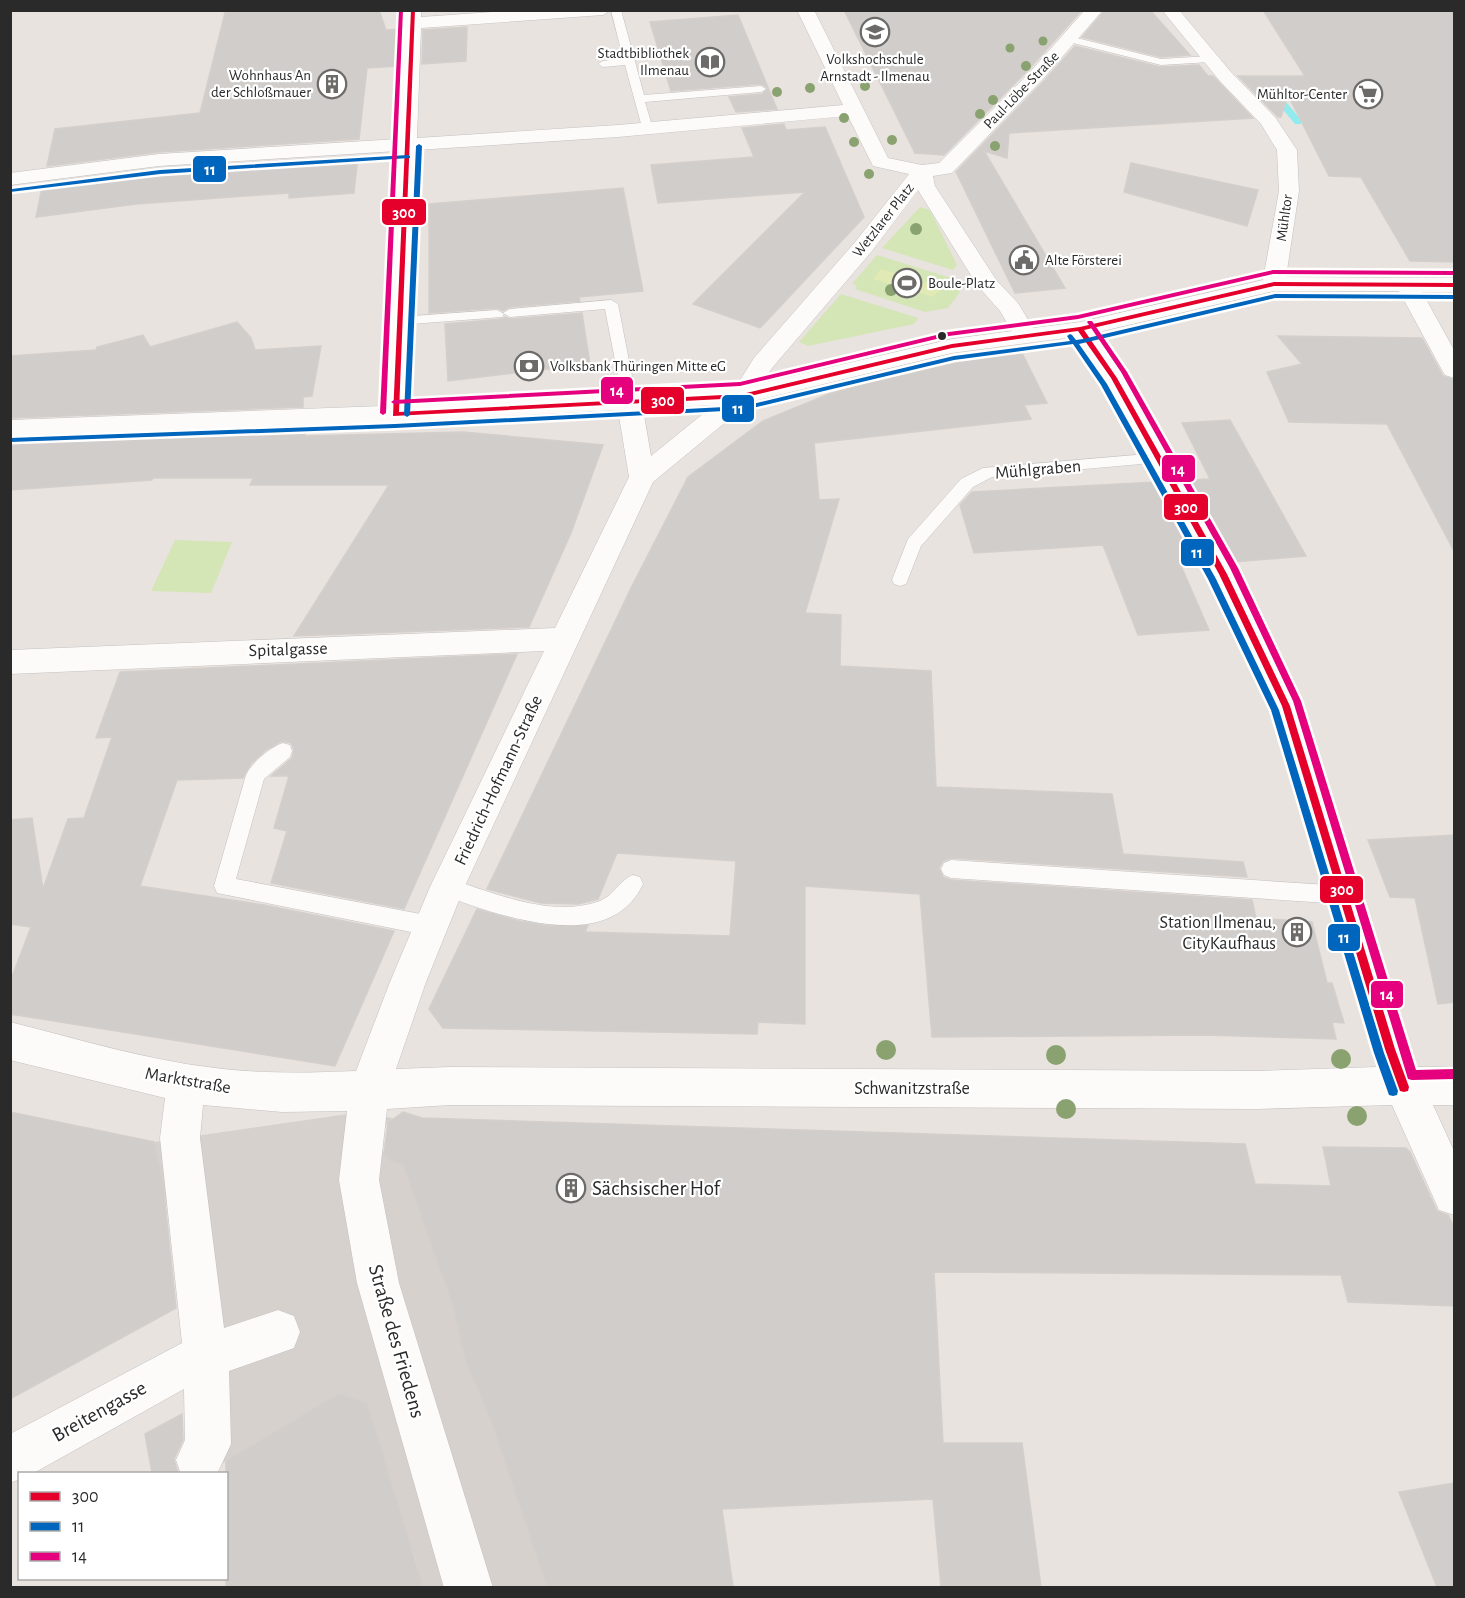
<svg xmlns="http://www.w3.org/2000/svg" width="1465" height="1598" viewBox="0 0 1465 1598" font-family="'Alegreya Sans',sans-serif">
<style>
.green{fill:#d4e5b6}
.pitch{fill:#e1eab4}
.plaza{fill:#d7d1ce}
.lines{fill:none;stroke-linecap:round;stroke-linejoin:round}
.stream{fill:#8febee;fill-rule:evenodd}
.building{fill:#d1cdca;stroke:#d4cfcb;stroke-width:1.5}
.lane-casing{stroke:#c2c1c1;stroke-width:1}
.street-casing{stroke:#c2c1c1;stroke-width:1}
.lane{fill:#fcfbfa;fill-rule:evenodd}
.street{fill:#fcfbfa;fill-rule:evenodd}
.bus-1-casing{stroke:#fff;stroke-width:5}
.bus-2-casing{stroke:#fff;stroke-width:5}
.bus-3-casing{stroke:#fff;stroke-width:5}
.bus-1{fill:#e4002b;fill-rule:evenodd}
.bus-2{fill:#0065bd;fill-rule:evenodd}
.bus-3{fill:#e5007d;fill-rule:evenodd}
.tree{fill:#89a270}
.bus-dot{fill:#2a2a2a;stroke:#fff;stroke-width:2}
.labels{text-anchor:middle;stroke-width:4.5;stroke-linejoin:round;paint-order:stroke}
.far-poi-label{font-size:15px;fill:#2a2a2a;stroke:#fff;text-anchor:end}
.far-street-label{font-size:15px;fill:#2a2a2a;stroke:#fff}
.street-label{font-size:18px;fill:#2a2a2a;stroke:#fff}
.poi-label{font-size:18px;fill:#2a2a2a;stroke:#fff;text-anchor:end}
.near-poi-label{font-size:21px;fill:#2a2a2a;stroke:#fff;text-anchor:start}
.near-street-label{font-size:21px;fill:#2a2a2a;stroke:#fff}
.line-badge{stroke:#fff;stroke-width:2}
.badge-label{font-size:16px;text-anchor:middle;font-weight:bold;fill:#fff}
</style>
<rect width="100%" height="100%" fill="#e9e3df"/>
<path class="green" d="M920,207l10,3 27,55 -4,5 -71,-22z
M877,255l74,23 9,14 -12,16 -23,4 -70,-23 2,-4 -5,-1z
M841,294l77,24 -4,6 -106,22 -9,-4z
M175,540l57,2 -21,51 -60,-2z"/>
<path class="pitch" d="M881,269l61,18 -9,10 -60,-18z"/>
<path class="plaza" d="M355,1113l38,5 -10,9 -3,14 3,11 8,9 12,3 50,141 13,56 26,62 55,164h-124l-9,-33 -76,-159 -132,78 -37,-256 -15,-75z"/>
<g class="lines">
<path class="stream" d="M1271,91h6l24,29v4h-6l-24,-29z"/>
</g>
<path class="building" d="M250,10h129l7,20 16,-1 -3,37 -32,2 -8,71 -200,13 -112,14 8,-37 145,-16 25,-100z
M844,10h238l-54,60 -84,85 -29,-2z
M1105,10h45l40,45 -29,2 -79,-20z
M1263,10h192v252l-45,-1 -49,-84 -32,-1 -41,-81 -7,22h-3l-40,-41h67z
M738,15l39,94 -41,3 -7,-15 33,-3 6,-6 -7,-4 -90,7 -21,-69z
M467,27l-1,34 -44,3 1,-34z
M1075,46l85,21 39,-2 9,11h5l40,42 -244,15 -2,25 -23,-7 81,137 -50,5 -59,-121 88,-91z
M784,124l2,6 39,-3 39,90 -104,111 -67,-24 112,-112 -147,11 -7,-38 103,-8 -12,-29z
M358,156l-4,37 -65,5v-5l-153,11 -100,13 7,-34 116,-15z
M1131,163l127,27 -11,36 -123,-34z
M623,188l20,103 -64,6 1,4 -70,6 -7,4 -6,-3 -68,5v-109z
M582,313l8,51 -142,17 -3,-57 57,-5 3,-2 5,2z
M237,322l14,16 4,12 66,-4 -9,50 -9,1v10l-293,11v-62l86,-6 1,-3 46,-12 7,12z
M1278,336l144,2 21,38 12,4v173l-68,-129 -98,-2 -22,-50 35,-8z
M1021,351l26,52 -23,2 7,14 -217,24 5,57 20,-1 -34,114 36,2 -1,51 91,5 5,116 176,7 11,60 120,8 4,15 -296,-19 -8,3 -4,7 4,9 8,3 301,20 4,18 56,4 15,61h5l12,40 -12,-1 4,17 -132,-4 -272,2 -12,-143 -115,-8v138l-47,-2 -1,12 -314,-6 -14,-19 48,-100 42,12 30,5 39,-1 -3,7 145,4 6,-75 -119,-8 -19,46 -20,5 -37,-1 -54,-14 145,-303 56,-109 75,-56 66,-27 115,-32z
M1230,420l76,136 -73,6 -47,-82 24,-1 -28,-56z
M306,427l-1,9 158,-4 140,13 -32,88 -42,94 -235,9 95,-151h-139l3,-7h-100l-1,2 -142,10v-52z
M1156,482l45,82 -20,2 28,64 -71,5 -35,-90 -129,8 -14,-48 12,-13z
M517,654l-113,255 -133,-26 16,-52 -13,-3 15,-52h-18l21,-18 2,-8 -3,-7 -9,-2 -16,9 -15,14 -8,14 -66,2 -37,106 124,19 130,26 -59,135 -325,-52v-32l21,-55 -21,-3v-104l22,-2 11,71 25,-70 16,-1 28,-81 -16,1 24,-66z
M1455,835v167l-17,2 -23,-106 -25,-1 -22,-57z
M10,1112l144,30 9,41 13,125 -166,91z
M403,1112l19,6 823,26 10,40 76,2 -8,-39 83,1 4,4 27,59 11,4 7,14v77l-107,-4 -7,-27 -407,-3 9,171h79l19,144h-100l-8,-88 -211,10 11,78h-186l-55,-164 -26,-62 -13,-56 -50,-141 -12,-3 -7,-8 4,-30z
M338,1394l29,9 56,184h-197v-126z
M182,1414l1,26 -9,19 4,14h-26l-7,-39z
M1455,1483v104h-18l-38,-95z"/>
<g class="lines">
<g class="lane-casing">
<path id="lane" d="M611,10h10l23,85 117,-9 5,3 -5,3 -116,10 8,27 -6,3 -4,-1 -18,-66 -22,2 -5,-3 5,-3 20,-3z
M1069,36l92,23 49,-3 5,3 -5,3 -49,3 -96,-24v-4z
M611,300l7,4 19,98 -7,5 -7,-5 -18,-93 -95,8 -7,-4 7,-4z
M497,310l7,4 -2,3 -103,8 -7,-4 7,-4z
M1159,453l5,1 3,4 -3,4 -172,15 -19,10 -52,59 -15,38 -6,2 -6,-2 -2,-4 16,-41 53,-60 22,-11z
M283,743l7,2 2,6 -2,6 -26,22 -28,100 195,37 7,3 4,7 -4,7 -7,3 -214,-43 -3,-7 32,-111c6,-12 24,-28 37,-32z
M951,860l392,26 7,2 3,7 -3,7 -7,2 -392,-26 -7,-3 -3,-6 3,-6z
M633,875l7,2 3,7c-34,74 -148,30 -203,10l-3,-7 3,-7 7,-2c45,14 102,40 150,24 17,-5 22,-22 36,-27z"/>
</g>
<g class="street-casing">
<path id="street" d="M405,10h16v7l100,-7h90l-8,5 -182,13 -4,110 201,-13 225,-20 -46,-95h17l74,148 34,7 17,-2 91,-91 55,-62h18l-61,70 -90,93 -19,3 2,10 62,95 21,22 15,25 47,-6 183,-42 16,-89 -2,-41 -16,-26 -42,-44 -57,-70h17l52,62 44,45 22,33 2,41 -13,86 168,1v14h-32l32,58v28l-9,-3 -3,-5 -43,-79h-125l-180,42 32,45 111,196 65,132 114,361h38v38h-21l21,46v64l-15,-5 -47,-105 -135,4 -807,-4 -63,4 -8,71 20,103 94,305h-49l-87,-305 -18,-103 8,-69 -65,1 -79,-7 -3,33 24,190 54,-18 16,6 6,16 -6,16 -65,23 2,73 -14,30h-36l-5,-14 9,-20 -1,-51 -152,85h-12v5l-10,4v-49l172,-91 -22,-205 5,-40 -155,-38v-38c68,17 136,38 205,46 47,6 95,5 141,3l34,-89 40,-95 114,-236 -534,23v-24l545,-22 74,-151 -11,-67 -223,12 -385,14v-16l373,-14 14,-255 -238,15 -149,19v-12l149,-19 238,-15zM848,116l25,50 36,8 -53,67 -102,117 -19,30 -327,17 9,-255 201,-13zM918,190l59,95 23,26 12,20 -60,8 -190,44 10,-15 100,-117zM1074,337l28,42 107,195 61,132 107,361 -120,4 -807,-4 -54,2 30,-87 38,-94 189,-406 97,-80 202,-49zM714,405l-63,51 -8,-47z"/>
</g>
<use href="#lane" class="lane"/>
<use href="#street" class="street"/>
<g class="bus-1-casing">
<path id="bus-1" d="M411,10h4l-16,402 343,-18 210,-50 128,-17 194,-45 180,1v4l-180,-1 -190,44 33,48 110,196 63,132 105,343 14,38 -1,4 -4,1 -4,-1 -15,-42 -103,-343 -63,-132 -108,-196 -33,-47 -126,17 -210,50 -349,18z"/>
</g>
<g class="bus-2-casing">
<path id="bus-2" d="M419,144l3,2 -12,269 -3,2 -3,-2 12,-269z
M408,155l2,1v2l-250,16 -150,18v-2l2,-1 148,-19z
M1275,294l179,1v4l-179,-1 -196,46 28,40 109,195 63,131 105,343 14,38 -1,4 -4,1 -4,-1 -15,-42 -103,-343 -63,-131 -107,-194 -28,-41 -119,16 -210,50 -349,18 -385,14v-4l385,-14 349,-18 210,-50 116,-15 -3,-5 3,-2 2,1 4,5 7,-1z"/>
</g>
<g class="bus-3-casing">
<path id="bus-3" d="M399,10h4l-17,403 -3,2 -3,-2z
M1273,270l181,1v4l-181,-1 -195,45 -129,17 -209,50 -346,18 -3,-2 3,-2 346,-18 209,-50 129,-17z
M1088,321h4l35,51 111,196 63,133 115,369 38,-1v10l-42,1 -4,-1 -115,-378 -63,-133 -109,-196 -34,-50z"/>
</g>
<use href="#bus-1" class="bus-1"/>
<use href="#bus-2" class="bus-2"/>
<use href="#bus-3" class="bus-3"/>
</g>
<g class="tree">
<circle cx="1043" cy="41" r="4.5"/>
<circle cx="1010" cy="48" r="4.5"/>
<circle cx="1026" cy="66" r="5"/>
<circle cx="865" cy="86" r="5"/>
<circle cx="810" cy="88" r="5"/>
<circle cx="777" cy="92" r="5"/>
<circle cx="993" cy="100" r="5"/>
<circle cx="980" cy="114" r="5"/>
<circle cx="844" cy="118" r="5"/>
<circle cx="892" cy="140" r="5"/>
<circle cx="854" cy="142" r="5"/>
<circle cx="995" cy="146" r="5"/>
<circle cx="869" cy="174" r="5"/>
<circle cx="916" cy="229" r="6"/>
<circle cx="891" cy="290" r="6"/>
<circle cx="886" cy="1050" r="10"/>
<circle cx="1056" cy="1055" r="10"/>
<circle cx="1341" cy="1059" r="10"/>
<circle cx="1066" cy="1109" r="10"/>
<circle cx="1357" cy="1116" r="10"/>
</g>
<defs>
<g id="university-ring" transform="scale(1.5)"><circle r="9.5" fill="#fff" stroke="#6d6b69" stroke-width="1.5"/><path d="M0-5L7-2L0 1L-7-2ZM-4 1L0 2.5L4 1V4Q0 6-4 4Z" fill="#6d6b69"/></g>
<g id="library-ring" transform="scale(1.5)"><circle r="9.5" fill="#fff" stroke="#6d6b69" stroke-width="1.5"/><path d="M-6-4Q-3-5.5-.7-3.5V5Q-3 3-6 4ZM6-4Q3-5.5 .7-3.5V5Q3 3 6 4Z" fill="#6d6b69"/></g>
<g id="building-ring" transform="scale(1.5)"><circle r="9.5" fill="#fff" stroke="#6d6b69" stroke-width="1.5"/><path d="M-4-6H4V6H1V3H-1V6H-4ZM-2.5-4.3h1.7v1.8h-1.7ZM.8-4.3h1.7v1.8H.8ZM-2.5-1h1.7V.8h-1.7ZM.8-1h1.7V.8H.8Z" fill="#6d6b69"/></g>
<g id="supermarket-ring" transform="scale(1.5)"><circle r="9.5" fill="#fff" stroke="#6d6b69" stroke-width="1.5"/><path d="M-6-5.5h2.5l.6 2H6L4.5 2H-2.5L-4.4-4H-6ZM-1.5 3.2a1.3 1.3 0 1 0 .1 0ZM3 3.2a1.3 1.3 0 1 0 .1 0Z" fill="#6d6b69"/></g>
<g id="civic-ring" transform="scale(1.5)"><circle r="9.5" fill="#fff" stroke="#6d6b69" stroke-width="1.5"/><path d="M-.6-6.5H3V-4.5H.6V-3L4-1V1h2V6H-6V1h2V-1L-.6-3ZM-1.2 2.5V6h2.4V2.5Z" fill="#6d6b69"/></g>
<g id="stadium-ring" transform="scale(1.5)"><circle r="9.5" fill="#fff" stroke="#6d6b69" stroke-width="1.5"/><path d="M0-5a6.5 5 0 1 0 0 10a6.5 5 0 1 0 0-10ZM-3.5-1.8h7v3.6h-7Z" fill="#6d6b69"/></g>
<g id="bank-ring" transform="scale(1.5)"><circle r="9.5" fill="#fff" stroke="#6d6b69" stroke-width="1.5"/><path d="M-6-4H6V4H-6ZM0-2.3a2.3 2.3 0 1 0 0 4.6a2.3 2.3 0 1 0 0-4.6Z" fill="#6d6b69"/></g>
</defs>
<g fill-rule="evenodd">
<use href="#university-ring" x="875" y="32"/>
<use href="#library-ring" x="710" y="62"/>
<use href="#building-ring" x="332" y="84"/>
<use href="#supermarket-ring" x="1368" y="94"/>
<use href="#civic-ring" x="1024" y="260"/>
<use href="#stadium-ring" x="907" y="283"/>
<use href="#bank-ring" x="529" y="366"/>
<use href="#building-ring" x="1297" y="932"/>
<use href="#building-ring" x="571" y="1188"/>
</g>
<circle class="bus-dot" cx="942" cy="336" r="5"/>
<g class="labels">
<g class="far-poi-label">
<text x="689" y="58">Stadtbibliothek<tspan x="689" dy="17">Ilmenau</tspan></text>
<text x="875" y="64" text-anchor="middle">Volkshochschule<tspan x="875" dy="17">Arnstadt - Ilmenau</tspan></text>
<text x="311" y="80">Wohnhaus An<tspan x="311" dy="17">der Schloßmauer</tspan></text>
<text x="1347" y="99">Mühltor-Center</text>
<text x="1045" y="265" text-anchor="start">Alte Försterei</text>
<text x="928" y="288" text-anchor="start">Boule-Platz</text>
<text x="550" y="371" text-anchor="start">Volksbank Thüringen Mitte eG</text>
</g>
<g class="far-street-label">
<text transform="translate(1021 90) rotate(-46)" y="5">Paul-Löbe-Straße</text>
<text transform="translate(1284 218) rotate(-82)" y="5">Mühltor</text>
<text transform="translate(883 220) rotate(-52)" y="5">Wetzlarer Platz</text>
</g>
<g class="street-label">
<text transform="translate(1038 469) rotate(-5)" y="6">Mühlgraben</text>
<text transform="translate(288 649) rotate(-2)" y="6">Spitalgasse</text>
<text transform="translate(498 780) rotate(-65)" y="6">Friedrich-Hofmann-Straße</text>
<text transform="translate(188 1080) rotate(10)" y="6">Marktstraße</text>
<text x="912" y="1094">Schwanitzstraße</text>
</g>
<g class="poi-label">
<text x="1276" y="928">Station Ilmenau,<tspan x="1276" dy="21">CityKaufhaus</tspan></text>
</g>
<g class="near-poi-label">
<text x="592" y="1195">Sächsischer Hof</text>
</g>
<g class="near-street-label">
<text transform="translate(397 1341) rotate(74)" y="7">Straße des Friedens</text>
<text transform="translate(99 1411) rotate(-29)" y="7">Breitengasse</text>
</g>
</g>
<g class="line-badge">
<rect x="192" y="155" width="35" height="28" rx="6" fill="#0065bd"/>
<rect x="381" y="198" width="46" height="28" rx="6" fill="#e4002b"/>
<rect x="600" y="376" width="34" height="29" rx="6" fill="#e5007d"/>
<rect x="640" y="386" width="45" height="29" rx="6" fill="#e4002b"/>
<rect x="721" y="394" width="34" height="29" rx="6" fill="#0065bd"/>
<rect x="1161" y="454" width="35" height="29" rx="6" fill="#e5007d"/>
<rect x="1163" y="493" width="46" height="28" rx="6" fill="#e4002b"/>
<rect x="1180" y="538" width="35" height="29" rx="6" fill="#0065bd"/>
<rect x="1319" y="875" width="45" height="29" rx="6" fill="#e4002b"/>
<rect x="1327" y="923" width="34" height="29" rx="6" fill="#0065bd"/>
<rect x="1370" y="980" width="34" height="29" rx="6" fill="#e5007d"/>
</g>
<g class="badge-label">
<text x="210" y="175">11</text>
<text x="404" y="218">300</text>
<text x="617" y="396">14</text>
<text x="663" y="406">300</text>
<text x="738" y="414">11</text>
<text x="1178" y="475">14</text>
<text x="1186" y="513">300</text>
<text x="1197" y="558">11</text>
<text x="1342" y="895">300</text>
<text x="1344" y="943">11</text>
<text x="1387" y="1000">14</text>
</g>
<rect width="1465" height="1598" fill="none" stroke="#2a2a2a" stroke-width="24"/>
<rect x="18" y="1472" width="210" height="108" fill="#ffffff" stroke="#aaaaaa" stroke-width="1.5"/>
<rect x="30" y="1492" width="30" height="9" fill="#e4002b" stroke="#aaaaaa" stroke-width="1.5"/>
<text x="72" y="1502" font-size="18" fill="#2a2a2a">300</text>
<rect x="30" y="1522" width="30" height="9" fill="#0065bd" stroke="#aaaaaa" stroke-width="1.5"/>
<text x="72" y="1532" font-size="18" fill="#2a2a2a">11</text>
<rect x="30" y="1552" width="30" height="9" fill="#e5007d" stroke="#aaaaaa" stroke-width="1.5"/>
<text x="72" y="1562" font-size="18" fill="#2a2a2a">14</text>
</svg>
